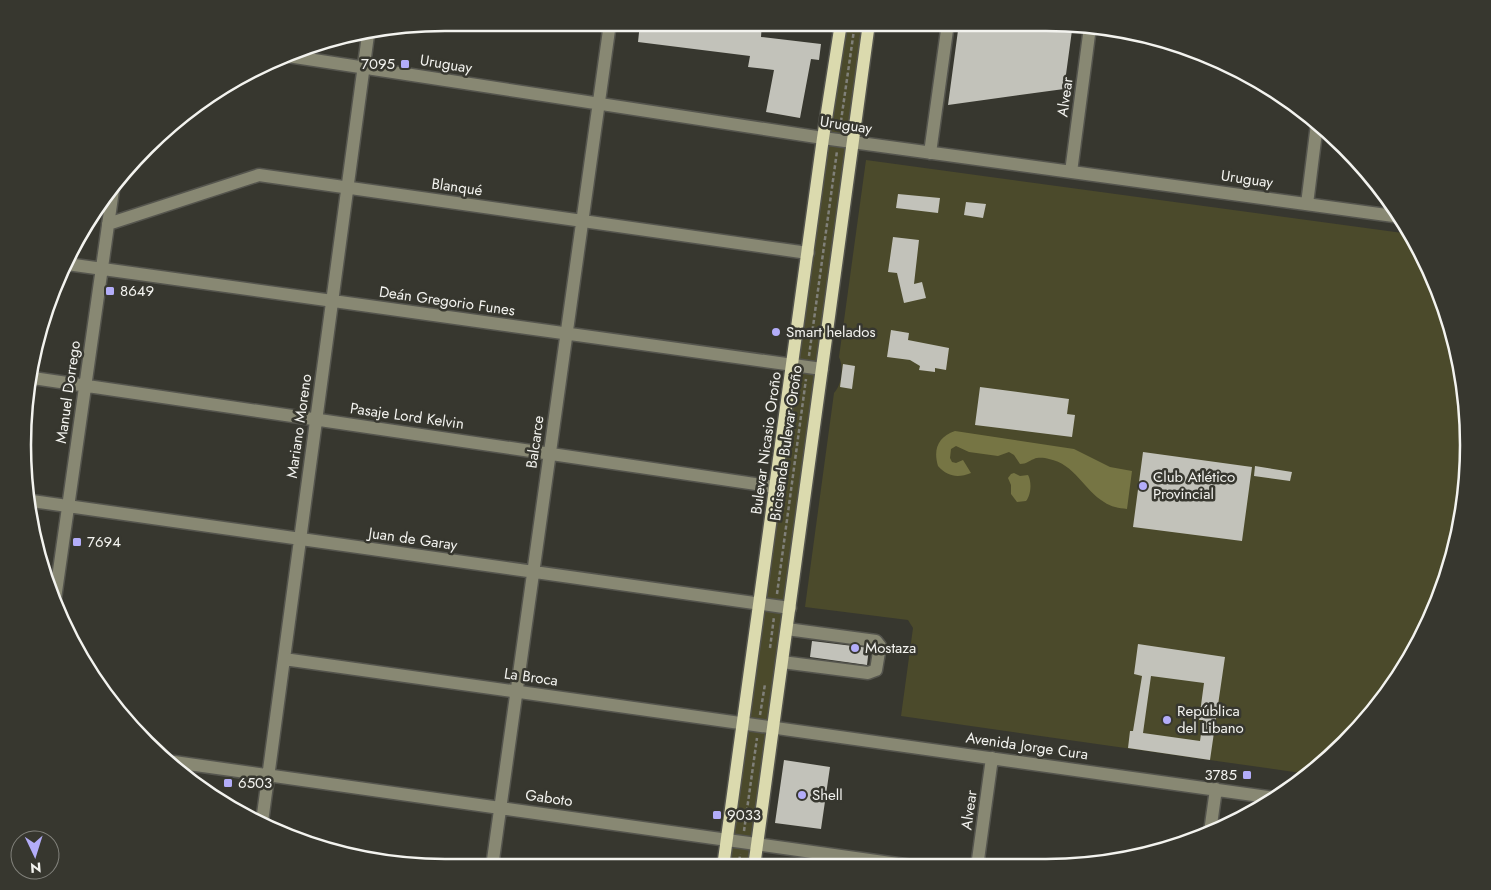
<svg xmlns="http://www.w3.org/2000/svg" width="1491" height="890" viewBox="0 0 1491 890" font-family="Jost,sans-serif">
<style>
.green{fill:#4b4a2b}
.water{fill:#767544}
.building{fill:#c2c2ba;fill-rule:evenodd}
.lines{fill:none;stroke-linecap:round;stroke-linejoin:round}
.minor-casing{stroke:#55554e;stroke-width:15}
.major-casing{stroke:#55554e;stroke-width:15}
.path{stroke:#808079;stroke-width:2.5;stroke-dasharray:4 2.5;stroke-linecap:butt}
.minor{stroke:#888873;stroke-width:12}
.major{stroke:#dbdaae;stroke-width:12}
.poi-dot{fill:#b3adf9;stroke:#37372f;stroke-width:2}
.labels{text-anchor:middle;stroke-width:5;stroke-linejoin:round;paint-order:stroke}
.poi-label{font-size:15px;fill:#f3f3ef;stroke:#37372f;text-anchor:start}
.street-label{font-size:15px;fill:#f3f3ef;stroke:#37372f}
.rim{fill:none;stroke:#f3f3ef;stroke-width:2.5}
</style>
<rect width="100%" height="100%" fill="#37372f"/>
<path class="green" d="M841,23h28l-115,844h-31z
M866,160l544,74 26,50 24,79 8,82 -8,83 -24,79 -39,73 -72,82 -17,12 -407,-58 12,-88 -5,-8 -103,-13 29,-214c8,-9 10,-25 5,-36z"/>
<path class="water" d="M955,431l119,18 36,18 22,4 -5,38c-8,-1 -16,-2 -23,-7 -20,-12 -29,-38 -55,-43 -4,-1 -11,-2 -15,0 -6,2 -7,5 -14,5l-6,-9 -5,-3 -11,4 -29,-4 -13,-6 -5,3 -1,9 2,4 4,1 7,-3 8,13c-13,5 -23,4 -33,-7 -5,-17 0,-29 17,-35z
M1014,473l6,3 8,-1c4,7 3,20 -2,26l-9,1 -6,-8v-9l-3,-7 3,-4z"/>
<path class="building" d="M640,23h16l-1,5 23,2 1,-7h83l-1,14 60,7 -2,16 -8,-1 -11,59 -34,-6 8,-42 -26,-3 2,-11 -112,-14z
M959,23h114l-9,66 -116,16z
M898,194l42,4 -2,15 -42,-5z
M966,202l20,2 -3,14 -19,-3z
M893,237l26,3 -5,44 8,-2 4,16 -22,5 -7,-30 -9,-1z
M891,330l18,3 -1,7 41,8 -3,22 -11,-2v4l-16,-2 1,-4 -10,-6 -23,-3z
M843,364l12,2 -3,23 -12,-2z
M980,387l89,12 -2,15 8,1 -3,22 -97,-12z
M1143,452l109,15 -10,74 -109,-14z
M1255,466l37,6 -2,9 -36,-5z
M812,641l57,7 -2,17 -57,-8z
M1138,644l87,13 -15,103 -82,-12 2,-17h3l9,-55 -8,-2zM1151,676l53,7 -5,37h4l-3,21 -57,-8z
M784,760l46,7 -9,62 -46,-6z"/>
<g class="lines">
<g class="minor-casing">
<path id="minor" d="M288,56l535,82 578,79
M930,153l18,-130
M1071,172l19,-145
M1307,204l10,-80
M108,224l151,-49 549,78
M67,264l755,105
M33,378l743,109
M32,501l758,107
M55,599l58,-409
M284,659l991,139
M782,662l86,11 8,-3 4,-24 -4,-5 -89,-12
M174,762l745,105
M262,822l106,-787
M1210,832l6,-43
M492,867l118,-844
M977,867l15,-109"/>
</g>
<g class="major-casing">
<path id="major" d="M723,867l100,-729 18,-115
M754,867l115,-844"/>
</g>
<path class="path" d="M840,128l15,-105
M809,356l28,-205
M777,594l29,-215
M770,648l4,-31
M760,715l5,-31
M744,831l13,-93
M739,867l1,-13"/>
<use href="#minor" class="minor"/>
<use href="#major" class="major"/>
</g>
<g class="poi-dot">
<rect x="400" y="59" width="10" height="10" rx="2.5"/>
<rect x="105" y="286" width="10" height="10" rx="2.5"/>
<circle cx="776" cy="332" r="5"/>
<circle cx="1143" cy="486" r="5"/>
<rect x="72" y="537" width="10" height="10" rx="2.5"/>
<circle cx="855" cy="648" r="5"/>
<circle cx="1167" cy="720" r="5"/>
<rect x="1242" y="770" width="10" height="10" rx="2.5"/>
<rect x="223" y="778" width="10" height="10" rx="2.5"/>
<circle cx="802" cy="795" r="5"/>
<rect x="712" y="810" width="10" height="10" rx="2.5"/>
</g>
<g class="labels">
<g class="poi-label">
<text x="395" y="69" text-anchor="end">7095</text>
<text x="120" y="296">8649</text>
<text x="786" y="337">Smart helados</text>
<text x="1153" y="482">Club Atlético<tspan x="1153" dy="17">Provincial</tspan></text>
<text x="87" y="547">7694</text>
<text x="865" y="653">Mostaza</text>
<text x="1177" y="716">República<tspan x="1177" dy="17">del Libano</tspan></text>
<text x="1237" y="780" text-anchor="end">3785</text>
<text x="238" y="788">6503</text>
<text x="812" y="800">Shell</text>
<text x="727" y="820">9033</text>
</g>
<g class="street-label">
<text transform="translate(446 64) rotate(9)" y="5">Uruguay</text>
<text transform="translate(1065 97) rotate(-82)" y="5">Alvear</text>
<text transform="translate(846 125) rotate(8)" y="5">Uruguay</text>
<text transform="translate(1247 179) rotate(8)" y="5">Uruguay</text>
<text transform="translate(457 187) rotate(8)" y="5">Blanqué</text>
<text transform="translate(447 301) rotate(8)" y="5">Deán Gregorio Funes</text>
<text transform="translate(68 392) rotate(-82)" y="5">Manuel Dorrego</text>
<text transform="translate(407 416) rotate(8)" y="5">Pasaje Lord Kelvin</text>
<text transform="translate(299 426) rotate(-82)" y="5">Mariano Moreno</text>
<text transform="translate(535 442) rotate(-82)" y="5">Balcarce</text>
<text transform="translate(766 443) rotate(-82)" y="5">Bulevar Nicasio Oroño</text>
<text transform="translate(786 443) rotate(-82)" y="5">Bicisenda Bulevar Oroño</text>
<text transform="translate(413 539) rotate(8)" y="5">Juan de Garay</text>
<text transform="translate(531 677) rotate(8)" y="5">La Broca</text>
<text transform="translate(1027 746) rotate(8)" y="5">Avenida Jorge Cura</text>
<text transform="translate(549 798) rotate(8)" y="5">Gaboto</text>
<text transform="translate(969 810) rotate(-82)" y="5">Alvear</text>
</g>
</g>
<path d="M0 0H1491V890H0ZM445 31H1046A414 414 0 0 1 1460 445V445A414 414 0 0 1 1046 859H445A414 414 0 0 1 31 445V445A414 414 0 0 1 445 31Z" fill="#37372f" fill-rule="evenodd"/>
<path class="rim" d="M445 31H1046A414 414 0 0 1 1460 445V445A414 414 0 0 1 1046 859H445A414 414 0 0 1 31 445V445A414 414 0 0 1 445 31Z"/>
<g transform="translate(35 855) rotate(176)"><circle r="24" fill="#37372f" stroke="#82827c"/>
<path d="M0-4L9 19L0 12L-9 19Z" fill="#b3adf9"/>
<text y="-8" font-size="14" font-weight="bold" text-anchor="middle" fill="#f3f3ef">N</text>
</g>
</svg>
